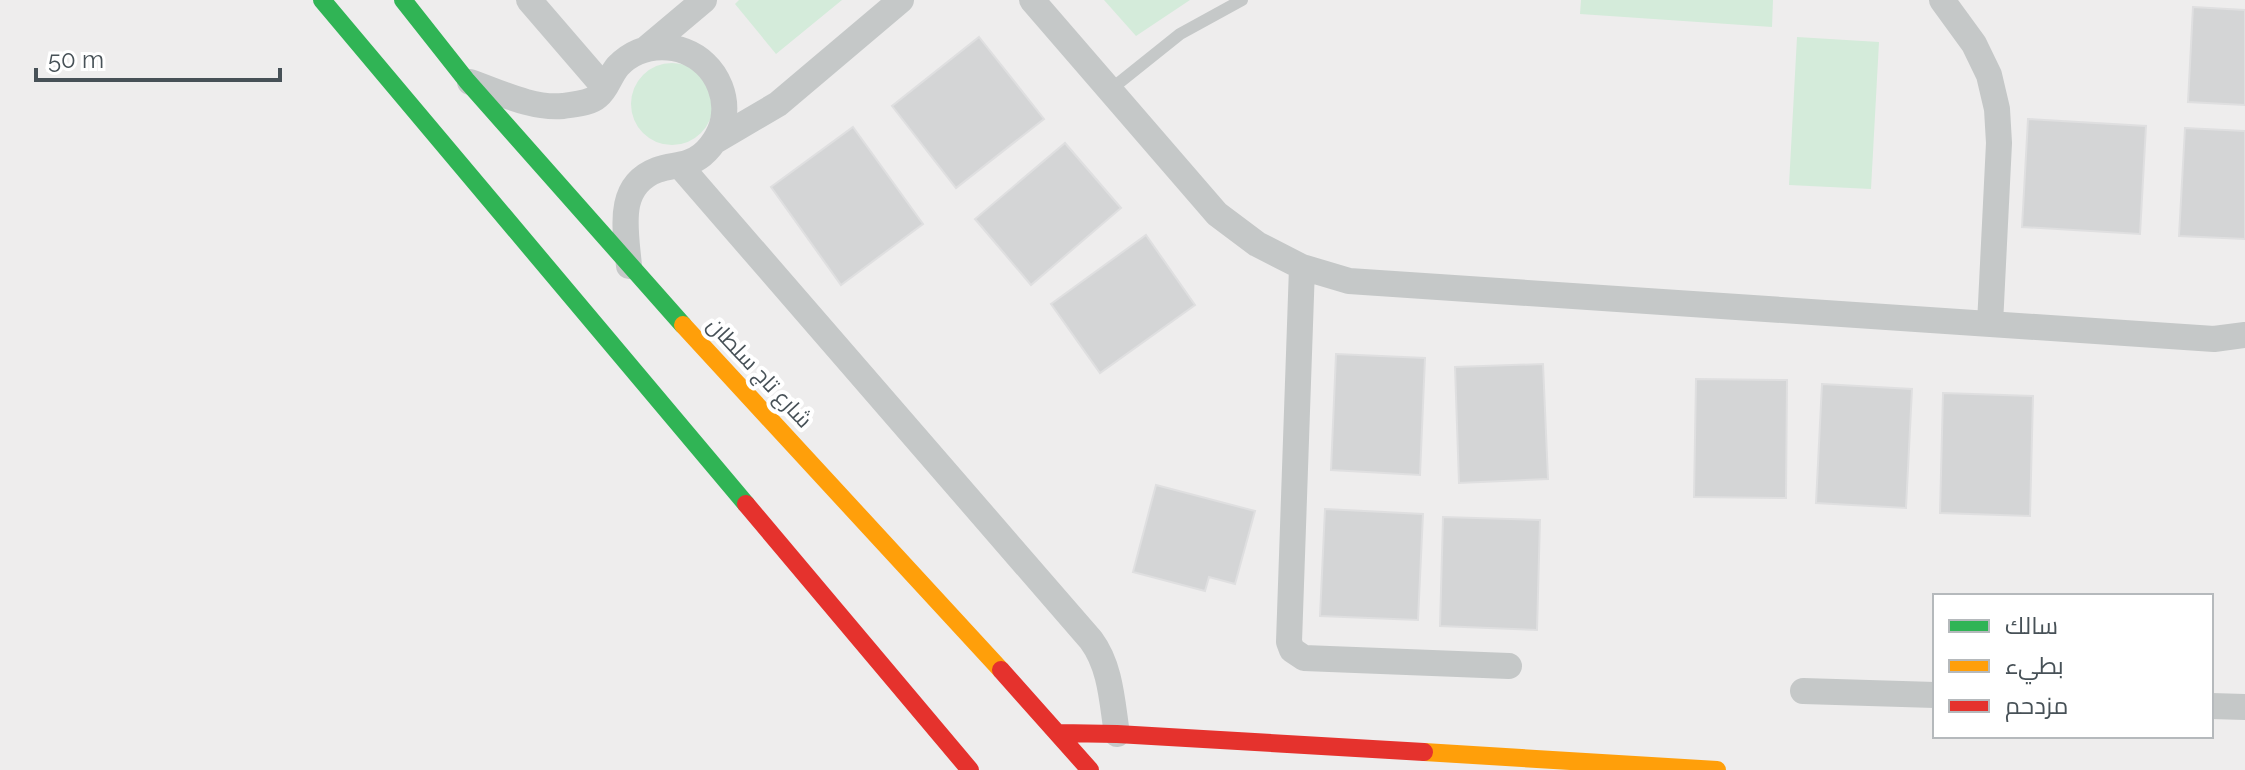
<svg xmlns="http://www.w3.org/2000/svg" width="2245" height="770" viewBox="0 0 2245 770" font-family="Raleway,Cairo,sans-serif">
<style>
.green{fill:#d4ebda}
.building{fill:#d4d5d6;stroke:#dfdfe0;stroke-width:2}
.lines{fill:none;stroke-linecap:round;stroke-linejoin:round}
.lane{stroke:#c5c8c8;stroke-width:12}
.street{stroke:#c5c8c8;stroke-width:26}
.fast{stroke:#30b455;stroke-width:18}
.slow{stroke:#ff9f0a;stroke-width:18}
.jam{stroke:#e5322d;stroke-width:18}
.labels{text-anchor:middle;stroke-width:8;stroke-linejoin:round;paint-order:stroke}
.street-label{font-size:22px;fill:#475157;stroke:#fff}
</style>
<rect width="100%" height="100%" fill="#eeeded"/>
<path class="green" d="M739,0h103l-66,54 -41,-50z
M1104,0h86l-54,36z
M1581,0h192l-1,27 -192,-13z
M1797,37l82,5 -8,147 -82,-4z
M631 104a41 41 0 1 1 82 0a41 41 0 1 1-82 0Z"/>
<path class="building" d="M2193,7l52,3v95l-57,-3z
M979,37l65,82 -88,69 -64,-82z
M2028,119l118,7 -6,108 -118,-7z
M853,127l70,97 -82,61 -70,-98z
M2185,128l60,3v108l-66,-3z
M1065,143l56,65 -90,77 -56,-66z
M1146,235l49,70 -95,68 -49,-69z
M1336,354l89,4 -5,117 -89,-5z
M1543,364l5,115 -89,4 -4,-116z
M1696,379l91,1 -1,118 -92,-1z
M1822,384l90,5 -6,119 -90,-5z
M1943,393l90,3 -3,120 -90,-3z
M1156,485l99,26 -20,73 -26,-7 -4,14 -72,-19z
M1325,509l98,5 -5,106 -98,-4z
M1443,517l97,3 -3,110 -97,-4z"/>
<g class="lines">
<path class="lane" d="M1110,90l70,-56 62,-34"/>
<path class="street" d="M529,0l75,87
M1032,0l185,214 40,30 45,23 47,14 865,58 31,-4
M1942,0l32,44 15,31 8,34 2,34 -9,181
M647,48l57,-48
M470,82c29,10 62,27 93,24 11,-2 26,-2 35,-10 9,-7 12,-21 20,-30 24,-25 63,-24 87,-2 13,12 21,32 19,50 -1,15 -10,31 -22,41 -15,12 -29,9 -45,15 -42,16 -31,61 -28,96
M715,141l63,-37 123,-104
M681,167l410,473c20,27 21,62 26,94
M1302,267l-13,375 3,8 12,8 205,8
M1803,691l132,4
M2211,706l34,1"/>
<path class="fast" d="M322,0l424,504
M403,0l64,81 216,244"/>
<path class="slow" d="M683,325l318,345
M1424,752l293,18"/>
<path class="jam" d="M746,504l224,266
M1001,670l89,100
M1059,733l58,1 307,18"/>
</g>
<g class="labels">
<g class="street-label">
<text transform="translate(760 372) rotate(47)" y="8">شارع تاج سلطان</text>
</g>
</g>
<rect x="1933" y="594" width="280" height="144" fill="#ffffff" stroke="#b5b9bc" stroke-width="2"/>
<rect x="1949" y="620" width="40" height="12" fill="#30b455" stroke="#b5b9bc" stroke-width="2"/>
<text x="2005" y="634" font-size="24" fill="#475157">سالك</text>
<rect x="1949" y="660" width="40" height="12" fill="#ff9f0a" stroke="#b5b9bc" stroke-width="2"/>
<text x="2005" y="674" font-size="24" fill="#475157">بطيء</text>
<rect x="1949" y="700" width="40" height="12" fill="#e5322d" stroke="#b5b9bc" stroke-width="2"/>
<text x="2005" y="714" font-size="24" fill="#475157">مزدحم</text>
<path d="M36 68v12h244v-12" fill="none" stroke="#475157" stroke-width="4"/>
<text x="48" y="68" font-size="24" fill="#475157" stroke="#ffffff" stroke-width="6" paint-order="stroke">50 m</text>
</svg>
